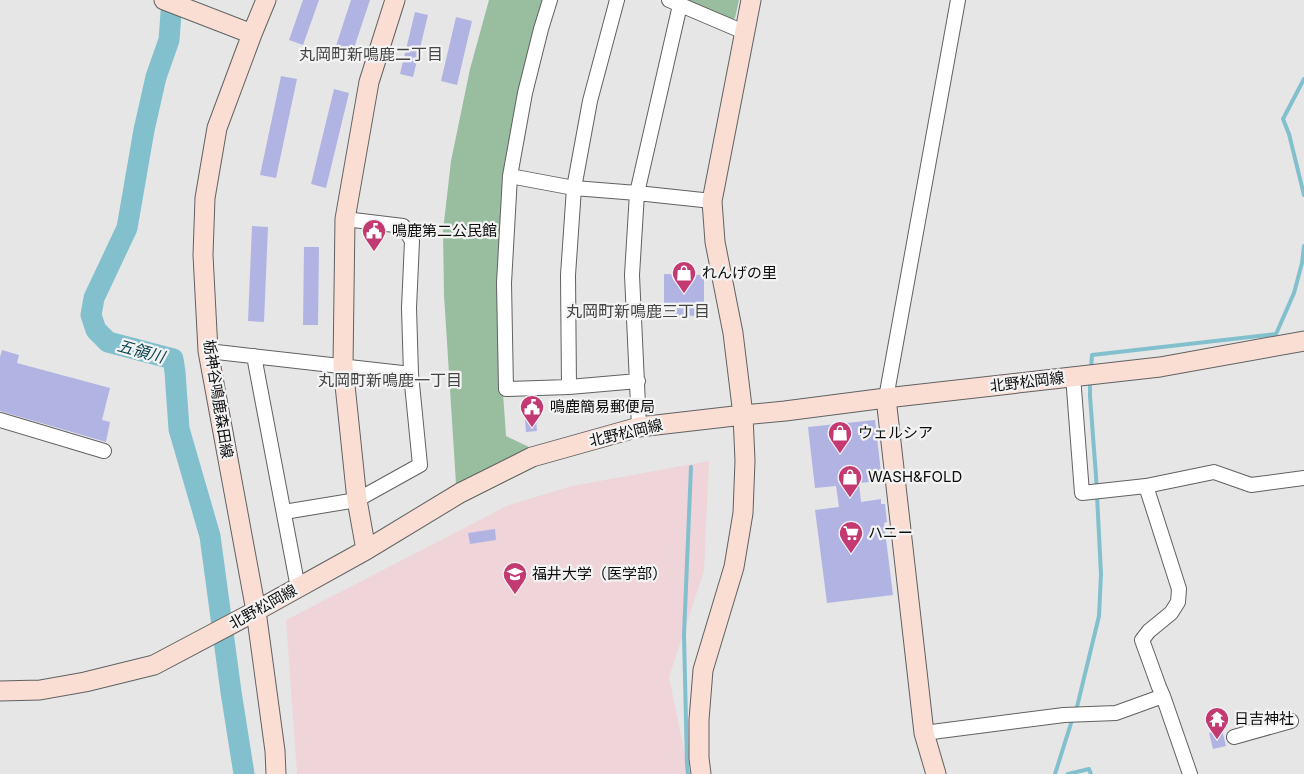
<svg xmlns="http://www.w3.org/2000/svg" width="1304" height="774" viewBox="0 0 1304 774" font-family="Inter,'Noto Sans JP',sans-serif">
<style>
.education{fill:#efd4d9}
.green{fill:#98be9f}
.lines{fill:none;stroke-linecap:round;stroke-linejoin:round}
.stream{stroke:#82c0cd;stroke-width:4}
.river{stroke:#82c0cd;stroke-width:21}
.building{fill:#b1b4e3}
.street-casing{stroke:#616162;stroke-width:16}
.secondary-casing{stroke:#616162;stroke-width:21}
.street{stroke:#fff;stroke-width:14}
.secondary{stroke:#faded4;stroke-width:19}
.labels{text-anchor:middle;stroke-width:4.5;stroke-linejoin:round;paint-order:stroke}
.poi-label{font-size:15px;fill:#0d0d0e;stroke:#f3f3f4;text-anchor:start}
.street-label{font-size:15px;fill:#0d0d0e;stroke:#f3f3f4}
.neighbourhood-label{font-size:16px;fill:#444445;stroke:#f3f3f4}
.water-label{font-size:16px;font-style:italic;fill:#033f49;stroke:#f3f3f4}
</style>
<rect width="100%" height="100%" fill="#e6e6e7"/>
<path class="education" d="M709,461l-5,110 -35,106 20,97h-392l-11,-154 223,-115 63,-19z"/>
<path class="green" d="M489,0h55l-20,70 -16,85 -6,45 -3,72v63l7,101 23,11 -73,37 -12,-189 -1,-64 8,-70 19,-92z
M679,0h60l-4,18 -5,3z"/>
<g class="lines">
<path class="stream" d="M1304,79l-21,40 6,15 15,61
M1091,369l1,-14 184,-21 18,-41 8,-30 2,-17
M1076,711l23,-95 2,-42 -5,-98 -6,-80v-15
M688,774l-1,-9 -3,-130 7,-168
M1055,774l18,-57
M1068,774l21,-5 2,5"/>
<path class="river" d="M172,0l-3,40 -13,37 -12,53 -17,98 -33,70 -3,17 5,15 12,12 65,17 2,13 4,57 31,107 21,156 13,82"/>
</g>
<path class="building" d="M303,0h16l-16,45 -14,-5z
M351,0h19l-19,57 -17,-5z
M415,12l13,3 -15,62 -13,-3z
M456,17l16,4 -15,64 -16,-4z
M281,76l16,3 -21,99 -16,-3z
M334,89l15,4 -23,95 -15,-4z
M252,226l16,1 -4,95 -16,-1z
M304,247h15l-1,78h-15z
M664,274l40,1v41l-40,-1z
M2,350l17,5 -2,8 93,25 -8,32 8,2 -4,20 -106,-31v-54z
M525,420h11l1,11 -11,1z
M875,420l7,61 -23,2 2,19 20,-3v5h4l2,18 -3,1 9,72 -66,8 -12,-93 24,-3 -3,-21 -21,2 -7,-61z
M495,529l1,11 -26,4 -2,-11z
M1222,730l4,16 -13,3 -4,-16z"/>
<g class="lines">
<g class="street-casing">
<path id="street" d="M550,0l-9,29 -16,64 -15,83 -6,107 2,106 63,-2 69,-6
M669,0l75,32
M510,176l64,12 63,5 75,8
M208,351l203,23
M254,356l44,232
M1073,376l9,117 64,-7 68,-14 37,13 53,-7
M569,387l-1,-112 6,-87 16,-87 27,-101
M886,398l72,-398
M0,420l104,31
M639,427l-7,-152 5,-82 43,-188
M1146,486l33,103 -1,13 -7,11 -22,18 -7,9 17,47 4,9 27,78
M284,512l73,-12 63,-35 -9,-91 -2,-66 3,-67 -9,-15 -58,-7
M924,733l140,-18 52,-2 47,-17
M1234,737l57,-16"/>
</g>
<g class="secondary-casing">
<path id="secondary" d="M164,0l88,34
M266,0l-14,34 -35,94 -12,70 -2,57 5,96 48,260 19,140 1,23
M886,398l38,335 12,41
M366,550l-9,-50 -14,-134 2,-147 24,-137 26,-82
M0,691l40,-1 45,-8 69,-17 102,-54 110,-61 94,-57 72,-36 107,-30 104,-12 42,-4 101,-13 274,-31 144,-26
M701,774l-2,-16v-38l4,-50 31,-103 9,-54 2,-52 -2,-46 -10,-82 -18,-91 -3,-41 39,-201"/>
</g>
<use href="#street" class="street"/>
<use href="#secondary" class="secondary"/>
</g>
<defs>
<g id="civic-pin" transform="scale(1.25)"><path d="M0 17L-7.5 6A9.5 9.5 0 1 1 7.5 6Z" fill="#c33971" stroke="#f3f3f4"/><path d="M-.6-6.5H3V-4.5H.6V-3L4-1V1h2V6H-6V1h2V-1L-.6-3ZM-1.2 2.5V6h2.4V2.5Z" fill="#fff"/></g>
<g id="shop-pin" transform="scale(1.25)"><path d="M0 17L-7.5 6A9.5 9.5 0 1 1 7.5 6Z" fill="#c33971" stroke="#f3f3f4"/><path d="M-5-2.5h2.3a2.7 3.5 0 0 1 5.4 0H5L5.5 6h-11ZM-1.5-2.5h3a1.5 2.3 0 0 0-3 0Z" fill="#fff"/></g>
<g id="supermarket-pin" transform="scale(1.25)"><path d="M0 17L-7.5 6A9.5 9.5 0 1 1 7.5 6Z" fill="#c33971" stroke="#f3f3f4"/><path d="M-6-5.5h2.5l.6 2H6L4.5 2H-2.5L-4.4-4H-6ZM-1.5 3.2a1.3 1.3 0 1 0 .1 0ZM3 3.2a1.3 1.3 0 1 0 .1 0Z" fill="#fff"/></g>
<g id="university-pin" transform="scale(1.25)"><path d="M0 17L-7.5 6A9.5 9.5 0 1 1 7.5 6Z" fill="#c33971" stroke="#f3f3f4"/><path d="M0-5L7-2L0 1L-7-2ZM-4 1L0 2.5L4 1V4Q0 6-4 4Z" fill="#fff"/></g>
<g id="temple-pin" transform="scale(1.25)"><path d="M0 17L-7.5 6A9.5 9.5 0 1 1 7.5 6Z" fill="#c33971" stroke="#f3f3f4"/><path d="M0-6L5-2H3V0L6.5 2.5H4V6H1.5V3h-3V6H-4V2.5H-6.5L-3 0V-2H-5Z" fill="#fff"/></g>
</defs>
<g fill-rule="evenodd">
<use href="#civic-pin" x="374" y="231"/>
<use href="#shop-pin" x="684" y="273"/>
<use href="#civic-pin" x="532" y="407"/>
<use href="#shop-pin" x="840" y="433"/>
<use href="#shop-pin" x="850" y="477"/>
<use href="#supermarket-pin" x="851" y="533"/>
<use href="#university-pin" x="515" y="574"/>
<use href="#temple-pin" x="1217" y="719"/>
</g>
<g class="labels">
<g class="poi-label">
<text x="392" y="236">鳴鹿第二公民館</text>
<text x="702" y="278">れんげの里</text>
<text x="550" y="412">鳴鹿簡易郵便局</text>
<text x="858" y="438">ウェルシア</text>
<text x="868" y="482">WASH&amp;FOLD</text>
<text x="868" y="538">ハニー</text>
<text x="532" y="579">福井大学（医学部）</text>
<text x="1234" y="724">日吉神社</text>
</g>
<g class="street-label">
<text transform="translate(1027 382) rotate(-7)" y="5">北野松岡線</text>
<text transform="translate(218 399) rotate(81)" y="5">栃神谷鳴鹿森田線</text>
<text transform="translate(626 433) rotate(-13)" y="5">北野松岡線</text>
<text transform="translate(263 607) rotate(-29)" y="5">北野松岡線</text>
</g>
<g class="neighbourhood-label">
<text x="371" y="60">丸岡町新鳴鹿二丁目</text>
<text x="638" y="317">丸岡町新鳴鹿三丁目</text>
<text x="390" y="386">丸岡町新鳴鹿一丁目</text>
</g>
<g class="water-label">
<text transform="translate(141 351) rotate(15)" y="6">五領川</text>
</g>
</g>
</svg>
